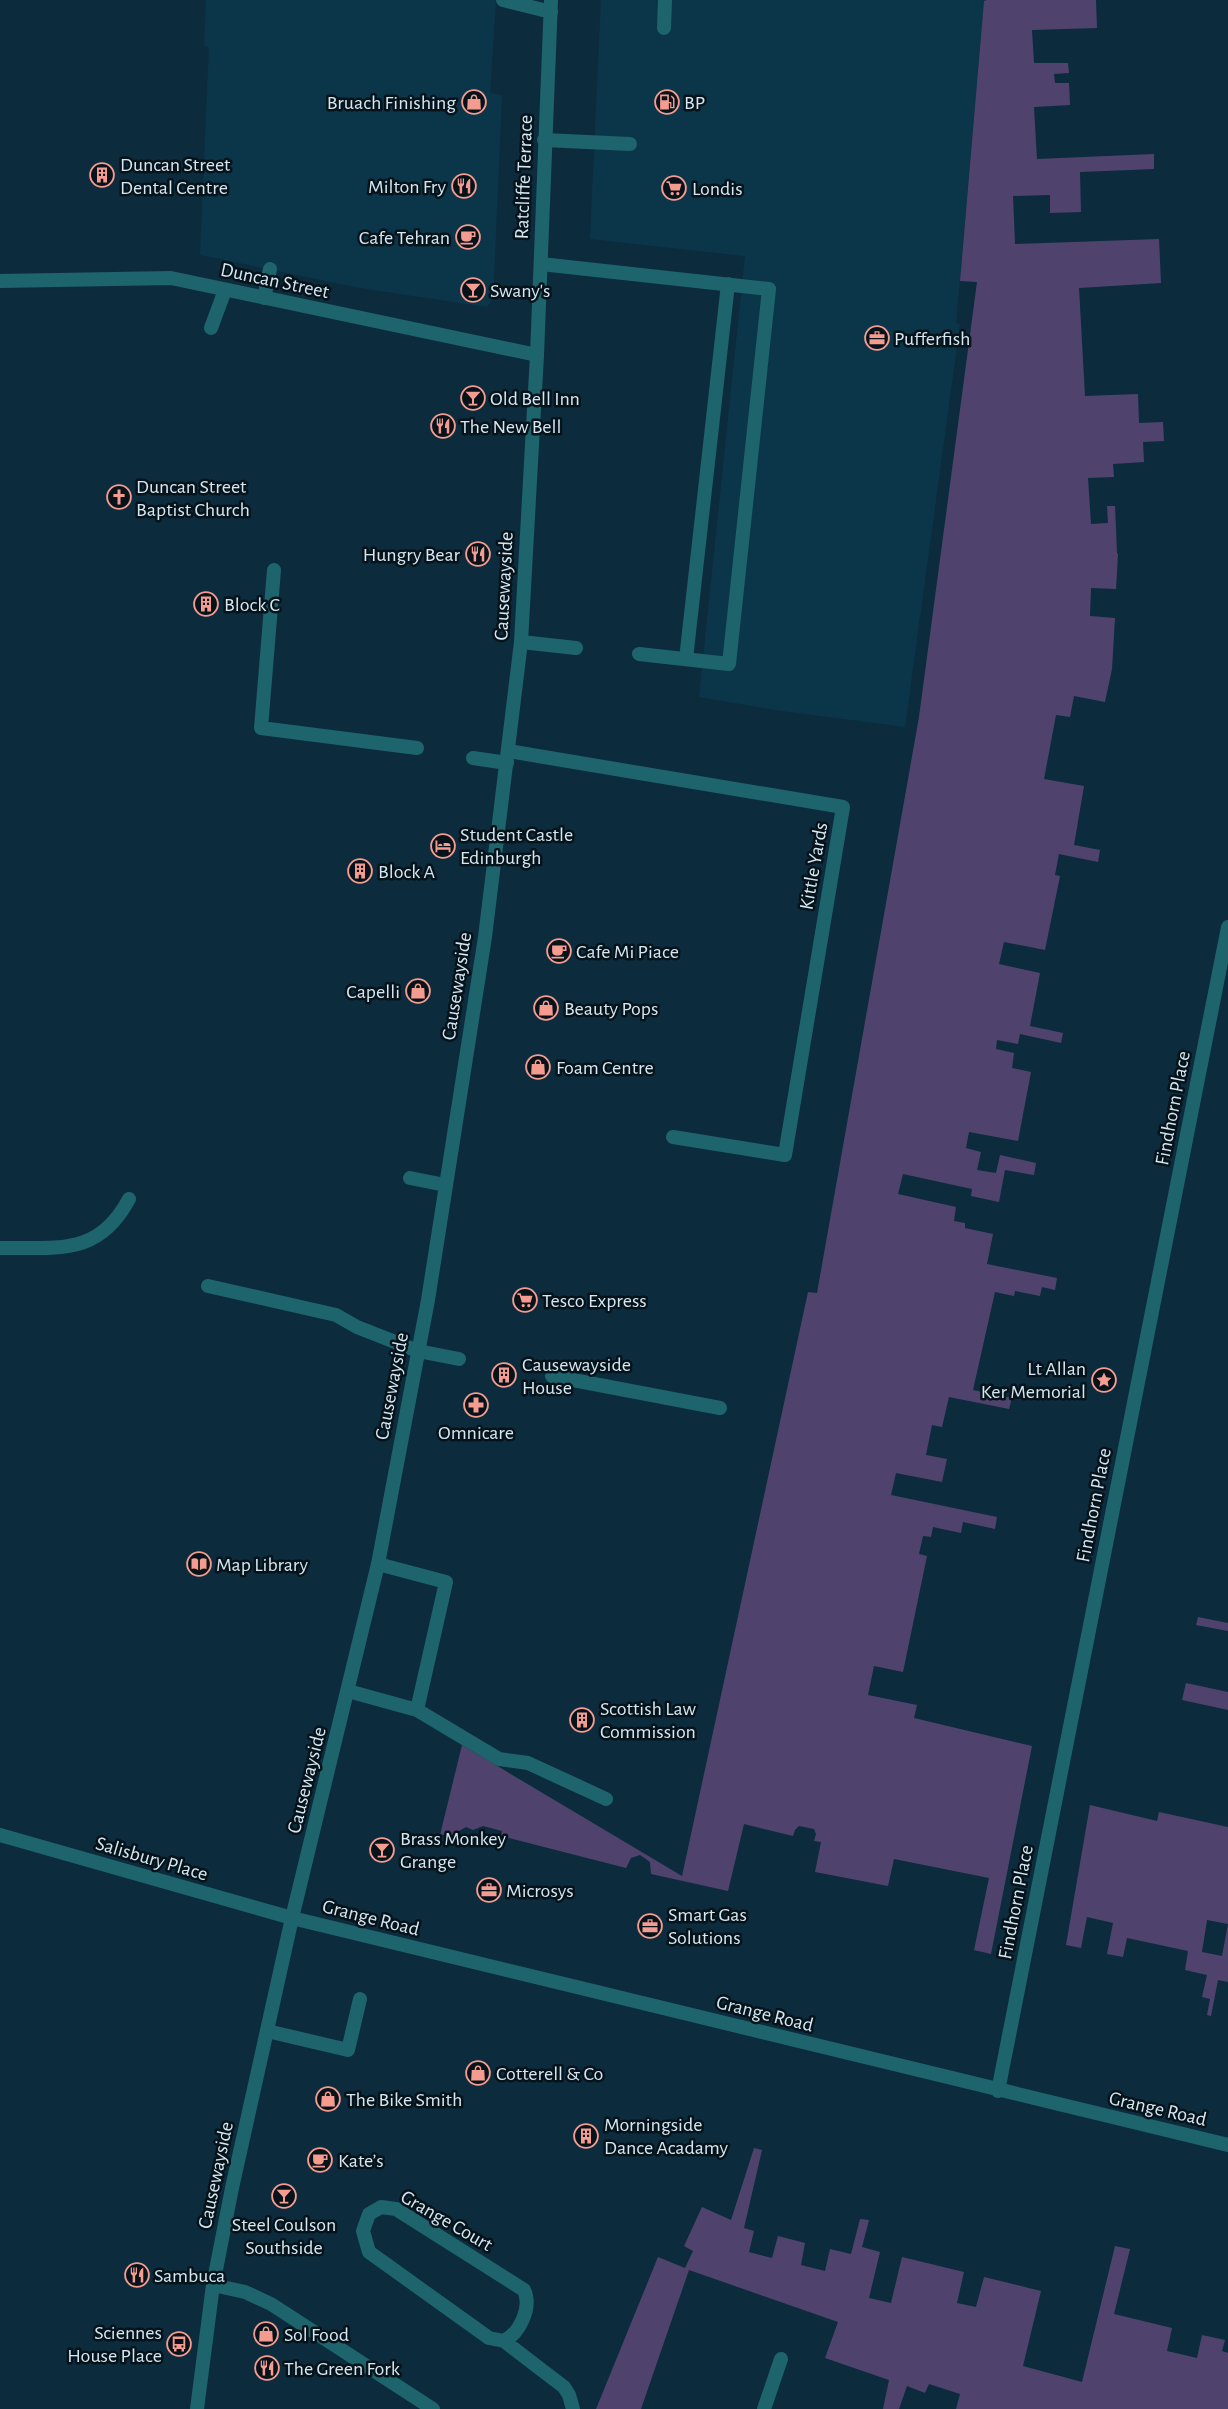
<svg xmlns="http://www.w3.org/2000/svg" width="1228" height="2409" viewBox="0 0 1228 2409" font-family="'Alegreya Sans',sans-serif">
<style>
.built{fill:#0b364a}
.green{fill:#4f436d}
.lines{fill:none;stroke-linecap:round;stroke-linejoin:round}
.service{stroke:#1e646c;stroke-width:14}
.minor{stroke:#1e646c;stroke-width:14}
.tertiary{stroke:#1e646c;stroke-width:14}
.labels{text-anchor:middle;stroke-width:5;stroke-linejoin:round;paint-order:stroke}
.poi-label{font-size:20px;fill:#d5e7f2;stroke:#06131a;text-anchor:start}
.street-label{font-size:20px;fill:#d5e7f2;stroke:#06131a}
</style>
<rect width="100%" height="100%" fill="#0c2c3d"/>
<path class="built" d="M206,0h290l-6,93 12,2 -9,204 -6,8 -127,-19 -160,-33 9,-208 -5,-1z
M601,0h386l-3,1 -28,322 4,1 -55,403 -130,-17 -76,-13 46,-441 -155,-17z"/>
<path class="green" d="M987,0h109l1,28 -65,2 2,33h34l1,10 -15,1 1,9h14l1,22 -36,2 3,52 117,-5v15l-74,3 1,40 -31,1v-18l-37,1 2,48 144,-5 2,44 -82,5 6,108 53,-2 1,29 24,-1 1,19 -21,1 1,20 -31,2 1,13 -26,1 3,46 17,-1 -1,-17h8l2,47 1,1 -2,35 -25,-1 -1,28 25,2 -3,51 -7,33 -31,-6 -4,21 -14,-2 -12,64 40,7 -10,59 26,5 -2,12 -39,-8 -4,21 5,1 -15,74 -41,-8 -5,22 41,9 -10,53 33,7 -2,10 -41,-9 -2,10 -21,-4 -1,9 18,4 -2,15 19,4 -13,69 -49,-9 -3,16 15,4 -4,18 19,3 4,-18 36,8 -2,12 -29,-5 -6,32 -28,-6 1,-7 -69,-15 -5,20 58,13 -2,14 11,2v5l28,6 -6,30 70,14 -2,12 -13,-3 -2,9 -25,-5 -1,5 -19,-4 -22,98 39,8 -3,11 -60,-12 -7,30 -10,-2 -6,30 21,4 -5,23 -46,-9 -5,22 106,22 -2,12 -32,-7 -2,11 -28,-6 -2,10 -8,-1 -4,18 8,2 -24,116 -29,-6 -6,29 49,10 -3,13 118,28 -41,208 -17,-4 15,-72 -95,-19 -6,27 -73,-14 6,-30 -7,-1 2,-7 -2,-5 -15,-3 -4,4 -2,6 -49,-12 -16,67 -77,-17 -1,-12 -10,-7 -9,3 -5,10 -125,-32 1,-5 -19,-5 -10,4 -7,-3 -7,4 -3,7 -7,-4 -9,1 22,-90 220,131 126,-584 9,1 102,-576 58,-435 -17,-1 24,-280z
M1198,1617l30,6v8l-32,-6z
M1186,1683l42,9v18l-46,-10z
M1090,1805l67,16 2,-9 69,15v97l-21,-4 -5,32 20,4 6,-32v58l-10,-2 -7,36 -4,-1 3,-16 -8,-2 5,-22 -22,-5 3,-19 -61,-13 -4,19 -16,-3 6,-31 -26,-6 -6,31 -15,-3z
M754,2148l8,2 -18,78 10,3 -5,21 23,6 6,-22 27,7 -4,22 24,6 5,-22 21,5 9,-35 9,1 -7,27 18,5 -11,46 22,5 11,-46 62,15 -7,31 19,4 8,-30 57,14 -18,75 59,16 33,-136 15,3 -16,65 58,14 -5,23 30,7 5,-23 23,5 -3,11 6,2v56h-272l4,-15 -31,-10 -4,9 -18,-7 -8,23h-16l6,-29 -64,-22 13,-36 -149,-52 -48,139h-45l62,-152 27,11 8,-17 -9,-5 18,-39 29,13z"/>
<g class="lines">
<path class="service" d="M503,0l48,12
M664,28l1,-28
M544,140l86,4
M541,264l228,25 -40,375 -90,-10
M264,298l6,-29
M211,328l14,-38
M274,570l-13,158 156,20
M521,642l55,6
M686,659l42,-375
M508,751l335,56 -58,348 -112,-18
M473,758l34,5
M410,1178l35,7
M0,1248c57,-1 98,9 129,-49
M208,1286l128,29 21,12 61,24 41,8
M552,1376l168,32
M378,1564l68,18 -29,128
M348,1691l69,19 82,49 29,4 78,36
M267,2031l81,19 12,-51
M213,2285l32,7 26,12 162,105
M504,2341c16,-8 28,-34 20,-51l-128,-81 -15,-2 -12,7 -6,17 6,21 120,86 15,3 60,46 5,8 4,14"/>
<path class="minor" d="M0,281l171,-3 366,77
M998,2091l230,-1164
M764,2409l17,-50"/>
<path class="tertiary" d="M0,1835l292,83 936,227
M197,2409l16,-124 19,-97 60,-270 86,-354 50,-264 57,-363 36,-295 16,-287 14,-355"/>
</g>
<defs>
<g id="shop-ring" transform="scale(1.25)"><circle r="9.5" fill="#06131a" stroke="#f59c91" stroke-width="1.5"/><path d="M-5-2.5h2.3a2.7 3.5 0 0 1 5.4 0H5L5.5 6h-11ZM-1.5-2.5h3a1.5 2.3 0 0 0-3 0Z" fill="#f59c91"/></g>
<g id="fuel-ring" transform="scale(1.25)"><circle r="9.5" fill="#06131a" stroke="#f59c91" stroke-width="1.5"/><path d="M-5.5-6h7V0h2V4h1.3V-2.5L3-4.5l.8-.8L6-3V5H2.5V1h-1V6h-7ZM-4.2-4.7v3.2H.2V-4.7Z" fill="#f59c91"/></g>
<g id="building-ring" transform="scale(1.25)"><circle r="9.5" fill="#06131a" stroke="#f59c91" stroke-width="1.5"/><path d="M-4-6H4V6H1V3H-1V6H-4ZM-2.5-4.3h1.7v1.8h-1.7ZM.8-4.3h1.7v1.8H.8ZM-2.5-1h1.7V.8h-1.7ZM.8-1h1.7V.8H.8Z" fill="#f59c91"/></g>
<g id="restaurant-ring" transform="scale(1.25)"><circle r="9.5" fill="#06131a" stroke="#f59c91" stroke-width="1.5"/><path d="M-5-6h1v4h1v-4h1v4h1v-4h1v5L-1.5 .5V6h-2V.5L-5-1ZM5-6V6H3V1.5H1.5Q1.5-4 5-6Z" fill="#f59c91"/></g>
<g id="supermarket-ring" transform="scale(1.25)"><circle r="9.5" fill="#06131a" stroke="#f59c91" stroke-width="1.5"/><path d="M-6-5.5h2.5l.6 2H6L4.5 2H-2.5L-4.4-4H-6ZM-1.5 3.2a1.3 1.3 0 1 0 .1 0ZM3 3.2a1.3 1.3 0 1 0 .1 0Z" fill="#f59c91"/></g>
<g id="cafe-ring" transform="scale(1.25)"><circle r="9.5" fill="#06131a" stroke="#f59c91" stroke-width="1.5"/><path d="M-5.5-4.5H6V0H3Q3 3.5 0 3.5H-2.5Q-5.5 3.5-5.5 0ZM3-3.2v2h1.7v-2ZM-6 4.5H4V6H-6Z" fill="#f59c91"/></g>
<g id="bar-ring" transform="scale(1.25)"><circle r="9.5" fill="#06131a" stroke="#f59c91" stroke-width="1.5"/><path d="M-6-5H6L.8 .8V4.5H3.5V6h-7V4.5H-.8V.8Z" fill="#f59c91"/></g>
<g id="office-ring" transform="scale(1.25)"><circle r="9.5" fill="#06131a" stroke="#f59c91" stroke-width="1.5"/><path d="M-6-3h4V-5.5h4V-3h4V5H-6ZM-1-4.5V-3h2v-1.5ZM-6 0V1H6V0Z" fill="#f59c91"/></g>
<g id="church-ring" transform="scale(1.25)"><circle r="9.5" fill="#06131a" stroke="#f59c91" stroke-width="1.5"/><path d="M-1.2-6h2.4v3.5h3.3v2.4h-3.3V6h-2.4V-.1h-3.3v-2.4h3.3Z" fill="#f59c91"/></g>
<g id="hotel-ring" transform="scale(1.25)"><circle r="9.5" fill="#06131a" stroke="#f59c91" stroke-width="1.5"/><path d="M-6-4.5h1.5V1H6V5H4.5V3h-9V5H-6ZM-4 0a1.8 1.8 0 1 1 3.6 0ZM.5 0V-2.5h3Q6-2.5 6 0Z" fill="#f59c91"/></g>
<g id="sight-ring" transform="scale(1.25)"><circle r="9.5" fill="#06131a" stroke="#f59c91" stroke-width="1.5"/><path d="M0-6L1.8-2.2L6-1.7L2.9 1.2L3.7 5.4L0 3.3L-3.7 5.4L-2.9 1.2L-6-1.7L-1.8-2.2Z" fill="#f59c91"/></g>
<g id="pharmacy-ring" transform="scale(1.25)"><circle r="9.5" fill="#06131a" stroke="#f59c91" stroke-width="1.5"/><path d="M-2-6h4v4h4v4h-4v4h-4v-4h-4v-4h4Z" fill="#f59c91"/></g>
<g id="library-ring" transform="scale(1.25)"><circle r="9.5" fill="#06131a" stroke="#f59c91" stroke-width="1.5"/><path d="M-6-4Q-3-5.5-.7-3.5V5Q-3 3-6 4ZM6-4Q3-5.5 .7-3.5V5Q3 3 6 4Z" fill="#f59c91"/></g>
<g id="bus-ring" transform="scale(1.25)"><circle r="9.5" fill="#06131a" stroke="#f59c91" stroke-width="1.5"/><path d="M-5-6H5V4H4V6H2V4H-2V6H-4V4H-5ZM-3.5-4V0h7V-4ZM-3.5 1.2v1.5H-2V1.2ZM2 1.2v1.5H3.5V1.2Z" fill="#f59c91"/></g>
</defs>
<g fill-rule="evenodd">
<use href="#shop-ring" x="474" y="102"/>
<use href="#fuel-ring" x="667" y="102"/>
<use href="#building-ring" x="102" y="175"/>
<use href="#restaurant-ring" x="464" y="186"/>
<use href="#supermarket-ring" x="674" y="188"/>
<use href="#cafe-ring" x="468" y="237"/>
<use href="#bar-ring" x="473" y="290"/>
<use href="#office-ring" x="877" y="338"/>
<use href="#bar-ring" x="473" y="398"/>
<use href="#restaurant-ring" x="443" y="426"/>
<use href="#church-ring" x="119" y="497"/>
<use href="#restaurant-ring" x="478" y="554"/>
<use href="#building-ring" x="206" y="604"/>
<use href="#hotel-ring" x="443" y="846"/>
<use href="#building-ring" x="360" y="871"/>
<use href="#cafe-ring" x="559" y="951"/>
<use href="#shop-ring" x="418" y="991"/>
<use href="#shop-ring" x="546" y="1008"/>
<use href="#shop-ring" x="538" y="1067"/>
<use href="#supermarket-ring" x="525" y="1300"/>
<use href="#building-ring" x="504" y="1375"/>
<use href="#sight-ring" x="1104" y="1380"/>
<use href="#pharmacy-ring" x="476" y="1405"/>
<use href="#library-ring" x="199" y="1564"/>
<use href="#building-ring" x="582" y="1720"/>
<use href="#bar-ring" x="382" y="1850"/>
<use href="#office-ring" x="489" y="1890"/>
<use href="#office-ring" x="650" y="1926"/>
<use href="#shop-ring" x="478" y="2073"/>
<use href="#shop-ring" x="328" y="2099"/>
<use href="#building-ring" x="586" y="2136"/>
<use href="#cafe-ring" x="320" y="2160"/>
<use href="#bar-ring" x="284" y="2196"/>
<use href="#restaurant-ring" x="137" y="2275"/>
<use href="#shop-ring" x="266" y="2334"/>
<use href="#bus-ring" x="179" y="2344"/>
<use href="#restaurant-ring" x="267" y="2368"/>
</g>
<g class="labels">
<g class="poi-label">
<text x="456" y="109" text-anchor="end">Bruach Finishing</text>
<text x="684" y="109">BP</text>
<text x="120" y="171">Duncan Street<tspan x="120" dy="23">Dental Centre</tspan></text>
<text x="446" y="193" text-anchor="end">Milton Fry</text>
<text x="692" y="195">Londis</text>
<text x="450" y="244" text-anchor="end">Cafe Tehran</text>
<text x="490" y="297">Swany's</text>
<text x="894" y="345">Pufferfish</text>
<text x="490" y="405">Old Bell Inn</text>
<text x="460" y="433">The New Bell</text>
<text x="136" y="493">Duncan Street<tspan x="136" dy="23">Baptist Church</tspan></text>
<text x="460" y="561" text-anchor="end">Hungry Bear</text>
<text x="224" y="611">Block C</text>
<text x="460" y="841">Student Castle<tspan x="460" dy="23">Edinburgh</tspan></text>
<text x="378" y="878">Block A</text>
<text x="576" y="958">Cafe Mi Piace</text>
<text x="400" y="998" text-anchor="end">Capelli</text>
<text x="564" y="1015">Beauty Pops</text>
<text x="556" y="1074">Foam Centre</text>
<text x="542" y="1307">Tesco Express</text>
<text x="522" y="1371">Causewayside<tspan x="522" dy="23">House</tspan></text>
<text x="1086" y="1375" text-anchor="end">Lt Allan<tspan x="1086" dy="23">Ker Memorial</tspan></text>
<text x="476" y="1439" text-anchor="middle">Omnicare</text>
<text x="216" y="1571">Map Library</text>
<text x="600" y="1715">Scottish Law<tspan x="600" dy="23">Commission</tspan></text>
<text x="400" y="1845">Brass Monkey<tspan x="400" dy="23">Grange</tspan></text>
<text x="506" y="1897">Microsys</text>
<text x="668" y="1921">Smart Gas<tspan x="668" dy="23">Solutions</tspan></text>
<text x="496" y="2080">Cotterell &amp; Co</text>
<text x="346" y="2106">The Bike Smith</text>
<text x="604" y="2131">Morningside<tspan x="604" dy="23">Dance Acadamy</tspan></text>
<text x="338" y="2167">Kate’s</text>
<text x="284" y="2231" text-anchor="middle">Steel Coulson<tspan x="284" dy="23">Southside</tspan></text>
<text x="154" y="2282">Sambuca</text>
<text x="162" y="2339" text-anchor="end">Sciennes<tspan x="162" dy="23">House Place</tspan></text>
<text x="284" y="2341">Sol Food</text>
<text x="284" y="2375">The Green Fork</text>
</g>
<g class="street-label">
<text transform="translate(523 177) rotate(-88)" y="7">Ratcliffe Terrace</text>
<text transform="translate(275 280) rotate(12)" y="7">Duncan Street</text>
<text transform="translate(503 586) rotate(-87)" y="7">Causewayside</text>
<text transform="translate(813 866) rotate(-80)" y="7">Kittle Yards</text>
<text transform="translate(456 986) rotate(-81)" y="7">Causewayside</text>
<text transform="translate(1172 1108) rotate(-79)" y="7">Findhorn Place</text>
<text transform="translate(391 1386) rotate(-79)" y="7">Causewayside</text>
<text transform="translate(1093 1505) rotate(-79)" y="7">Findhorn Place</text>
<text transform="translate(306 1780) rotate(-76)" y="7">Causewayside</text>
<text transform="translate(152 1858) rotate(16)" y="7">Salisbury Place</text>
<text transform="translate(1015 1902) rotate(-79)" y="7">Findhorn Place</text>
<text transform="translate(371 1917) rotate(14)" y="7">Grange Road</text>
<text transform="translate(765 2013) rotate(14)" y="7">Grange Road</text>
<text transform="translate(1158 2108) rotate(13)" y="7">Grange Road</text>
<text transform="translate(215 2175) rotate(-78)" y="7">Causewayside</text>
<text transform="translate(447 2220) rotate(30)" y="7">Grange Court</text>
</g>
</g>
</svg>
